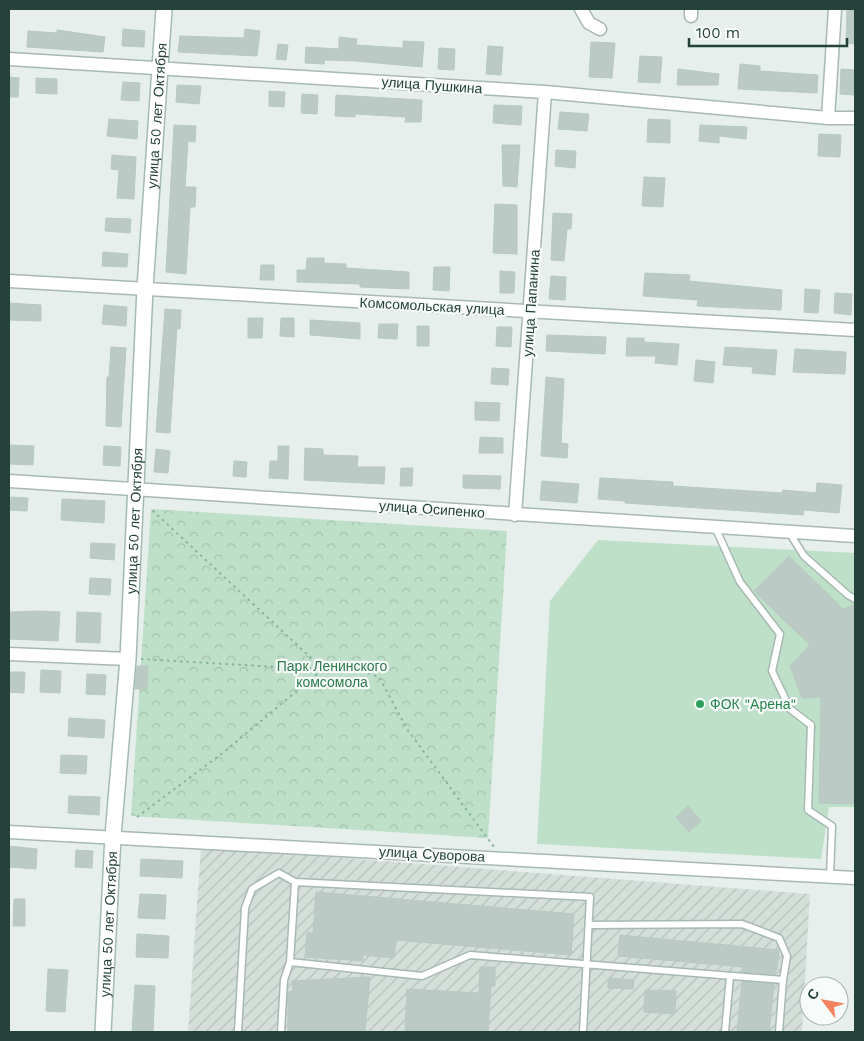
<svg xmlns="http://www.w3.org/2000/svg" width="864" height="1041" viewBox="0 0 864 1041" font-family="'Work Sans',sans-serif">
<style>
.industrial{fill:url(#industrial-furrows)}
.grass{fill:#bfe0c8}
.forest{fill:url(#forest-crowns)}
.building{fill:#bbcac4;stroke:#b8c9c2}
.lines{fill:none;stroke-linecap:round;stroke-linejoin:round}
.lane-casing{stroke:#a8b8b2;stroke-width:9}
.street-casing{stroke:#a8b8b2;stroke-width:15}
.secondary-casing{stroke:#a4bbb3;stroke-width:18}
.path{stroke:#86b3a5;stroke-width:2;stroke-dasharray:2.5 4;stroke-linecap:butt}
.lane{stroke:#fff;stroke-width:6}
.street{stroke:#fff;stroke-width:12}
.secondary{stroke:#fff;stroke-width:15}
.leisure-dot{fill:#2e9e5b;stroke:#f7fbf9;stroke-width:2}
.labels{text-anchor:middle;stroke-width:4.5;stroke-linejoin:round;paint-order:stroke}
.street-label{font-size:14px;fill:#24423a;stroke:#f7fbf9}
.park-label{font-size:14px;fill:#2d7a4b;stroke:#f7fbf9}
.leisure-label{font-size:14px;fill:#27864d;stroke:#f7fbf9;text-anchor:start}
</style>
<defs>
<pattern id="industrial-furrows" width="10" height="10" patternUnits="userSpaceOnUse" patternTransform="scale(1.25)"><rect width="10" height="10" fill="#d4dfda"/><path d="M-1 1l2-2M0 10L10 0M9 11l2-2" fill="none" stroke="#b6c1bc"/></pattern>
<pattern id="forest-crowns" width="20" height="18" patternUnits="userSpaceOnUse" patternTransform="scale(1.25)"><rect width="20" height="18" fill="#bfe0c8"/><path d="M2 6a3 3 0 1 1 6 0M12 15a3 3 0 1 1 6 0" fill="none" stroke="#a4c1ad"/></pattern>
</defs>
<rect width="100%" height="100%" fill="#e6efeb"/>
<path class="industrial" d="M201,847l609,47 -8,138h-614z"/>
<path class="grass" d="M598,540l257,13v254h-26l-8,52 -284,-15 13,-243z"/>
<path class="forest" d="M151,509l356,22 -19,307 -357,-22z"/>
<path class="building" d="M847,9h8v35l-9,-1z
M123,29l22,2 -1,16 -22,-1z
M245,29l15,2 -3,25 -79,-4 2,-16 64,2z
M57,30l48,7 -2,15 -76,-5 1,-16 29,2z
M339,37l18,2 -1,6 47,3v-7l21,1 -2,25 -67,-6 -30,-1 -1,4 -19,-1 1,-16 33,2z
M591,42l24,1 -3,35 -23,-1z
M278,44l10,1 -2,15 -10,-1z
M488,46l15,1 -2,28 -15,-1z
M439,48l16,1 -1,21 -16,-1z
M640,56l22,1 -2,26 -22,-1z
M740,64l20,2v5l58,4 -1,18 -79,-4z
M678,69l41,5 -1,11h-41z
M841,69l14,1v25l-15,-1z
M9,77l10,1 -1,19h-9z
M36,78l21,1v15l-21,-1z
M123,82l17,1 -1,18 -18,-1z
M177,85l24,1 -2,18 -23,-2z
M269,91l16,1 -1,15 -15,-1z
M302,94l16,1 -1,19 -16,-1z
M336,95l86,5 -1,22h-16l1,-5 -51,-3v3l-20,-1z
M494,105l28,1 -1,19 -28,-2z
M560,112l29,2 -2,17 -29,-2z
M109,119l29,2 -1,18 -30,-3z
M648,119l22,1v23l-23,-1z
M174,125l22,1 -1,16 -7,-1 -3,46h11l-1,20h-5l-4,67 -20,-2z
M700,125l47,2 -1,12 -27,-3v7l-20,-2z
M819,134l22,1 -1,22 -22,-1z
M502,145h18l-3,42 -14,-1z
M556,150l20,1 -1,17 -20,-2z
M112,155l24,2 -2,42 -17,-1 2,-28 -8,-1z
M644,177l21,1 -2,29 -21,-1z
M495,204l22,1v49l-24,-1z
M553,213l19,1 -1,15h-4l-3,32 -13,-1z
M106,218l25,1 -1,14 -25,-2z
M103,252l25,2 -1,13 -25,-1z
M307,258h17v5l22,1v4l63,4v17l-49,-2v-3l-63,-2v-12h9z
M261,265h13v15h-14z
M434,267h16l-1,24 -16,-1z
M500,271l15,1 -1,21h-14z
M645,273l45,2 -1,6 93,9 -1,20 -84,-4 1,-6 -55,-4z
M551,276l15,1 -1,23 -16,-1z
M805,289l15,1 -2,23 -14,-1z
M835,293l17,1 -1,21 -17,-2z
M9,303l32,2v16l-32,-1z
M104,305l23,2 -1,19 -24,-2z
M165,309l16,1 -1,19 -3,-1 -7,105 -14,-1z
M248,318h15l-1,20h-14z
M281,318h13v19l-14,-1z
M310,320l50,3v16l-50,-4z
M379,324h19l-1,15 -19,-1z
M417,326h12v20h-12z
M497,327h15l-1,20 -15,-1z
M547,335l59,2 -1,17 -59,-3z
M627,338h17v4l35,2 -2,21 -22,-2 1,-7h-30z
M111,347l15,1 -5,79 -15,-1 1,-49h2z
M725,347l52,3 -2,25 -23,-2 1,-6 -30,-2z
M795,349l51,3 -1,22 -52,-2z
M696,360l19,2 -2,21 -19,-2z
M492,368l17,1 -1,16 -17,-1z
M546,377l18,2 -3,64 7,1 -1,14 -26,-2z
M475,402l25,1 -1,18 -24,-1z
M480,437l23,1v15h-24z
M9,445l25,1 -1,19 -24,-1z
M104,446l17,1 -1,19 -17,-1z
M278,446h11l-1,33 -19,-1 1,-17h8z
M305,448l18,1v6l35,1 -1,11h28l-1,17 -80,-4z
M156,449l14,2 -2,22 -14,-1z
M234,461l13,1 -1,15 -13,-1z
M401,468h12l-1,18h-12z
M463,475l38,1 -1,13 -37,-1z
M600,478l73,4v4l109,7 1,-3 33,3 1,-10 25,2 -3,28 -35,-3 -1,5 -178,-12v-2l-27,-2z
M542,481l37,3 -2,19 -37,-3z
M11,497l17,1 -1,13 -17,-1z
M62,499l43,2 -1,22 -43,-3z
M91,543l24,1 -1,16 -24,-2z
M789,556l54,53 12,-5v200l-36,-1 2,-106 -19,1 -12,-32 20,-21 -56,-54z
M90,578l21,1 -1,16 -21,-1z
M38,611l22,1 -2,29 -49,-2v-27z
M77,612l24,1 -1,30 -24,-1z
M137,666h11l-1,23h-12z
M41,670l20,1 -1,22 -20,-1z
M9,672h16l-1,21 -15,-1z
M87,674l19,1 -1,20 -19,-1z
M69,718l36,2 -1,18 -36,-2z
M61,755l26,1 -1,18 -26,-1z
M69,796l31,1 -1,18 -31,-2z
M688,806l13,15 -12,11 -13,-15z
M9,846l28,3 -1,20 -27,-2z
M76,850l17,1 -1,17 -17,-1z
M141,859l42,2 -1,17 -42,-2z
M316,892l258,22 -3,41 -175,-15 -2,18 -31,-3v6l-58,-4 2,-24h6z
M140,894l26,1 -1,24 -27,-1z
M14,899h11v27h-12z
M137,934l32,2 -1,22 -32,-1z
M620,935l159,15 -2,20h-2v4l-32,-2v-5l-125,-11z
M480,967h15v19h-4l-3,46h-83l2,-43 72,4z
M48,969l20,1 -3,42 -19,-1z
M370,977l-5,55h-77v-40l5,-1 -1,-10z
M608,978l26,2 -1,9 -25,-1z
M742,982l32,2 -5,48h-32z
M135,985l20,1 -2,46h-21z
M645,990l31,1 -1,23 -31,-2z"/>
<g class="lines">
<g class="lane-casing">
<path id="lane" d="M715,527l25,55 40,52 -8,37 18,38 21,16 -3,85 24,16 -2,50
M789,532l15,24 44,39 7,4
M295,882l295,15 -7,135
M238,1032l7,-124 7,-19 27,-16 16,9 -5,80 132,14 48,-21 313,25 4,-24 -8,-18 -37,-14 -153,1
M281,1032l3,-52 6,-18
M725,1032l5,-56
M779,1032l4,-52"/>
</g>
<g class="street-casing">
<path id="street" d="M581,9l8,14 11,6
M691,16v-7
M9,59l536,33 283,26h27
M828,118l7,-109
M9,281l846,49
M9,481l846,55
M515,515l30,-423
M9,654l119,5
M9,832l846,46"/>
</g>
<g class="secondary-casing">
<g id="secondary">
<path id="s1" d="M103,1032l10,-196 15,-177 17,-371 19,-279"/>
</g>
</g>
<path class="path" d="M141,659l224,13 14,5 28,52 87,118
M137,817l87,-65 99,-83 -172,-160"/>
<use href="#lane" class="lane"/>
<use href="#street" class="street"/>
<use href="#secondary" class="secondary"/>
</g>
<circle class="leisure-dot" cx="700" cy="704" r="5"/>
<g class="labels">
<g class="street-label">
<text transform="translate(432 85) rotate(4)" y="5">улица Пушкина</text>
<text dy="5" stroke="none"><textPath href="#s1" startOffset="918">улица 50 лет Октября</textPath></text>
<text transform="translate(531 303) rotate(-86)" y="5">улица Папанина</text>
<text transform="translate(432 306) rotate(3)" y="5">Комсомольская улица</text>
<text transform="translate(432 509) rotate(4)" y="5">улица Осипенко</text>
<text dy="5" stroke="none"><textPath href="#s1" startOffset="512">улица 50 лет Октября</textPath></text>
<text transform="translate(432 854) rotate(3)" y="5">улица Суворова</text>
<text dy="5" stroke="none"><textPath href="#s1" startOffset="108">улица 50 лет Октября</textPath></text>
</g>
<g class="park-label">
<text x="332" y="671">Парк Ленинского<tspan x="332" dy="16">комсомола</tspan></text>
</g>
<g class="leisure-label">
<text x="710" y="709">ФОК "Арена"</text>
</g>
</g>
<rect width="864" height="1041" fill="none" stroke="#24423a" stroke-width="20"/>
<g transform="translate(824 1001) rotate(302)"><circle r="24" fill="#f7fbf9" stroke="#a3b1ad"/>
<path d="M0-4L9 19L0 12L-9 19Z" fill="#f4845f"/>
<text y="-8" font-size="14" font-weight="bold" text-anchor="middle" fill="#24423a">С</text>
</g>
<path d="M689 38v8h158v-8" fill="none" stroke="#24423a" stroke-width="2.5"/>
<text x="696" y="38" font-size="15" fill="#24423a" stroke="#f7fbf9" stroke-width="4" paint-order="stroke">100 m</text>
</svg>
